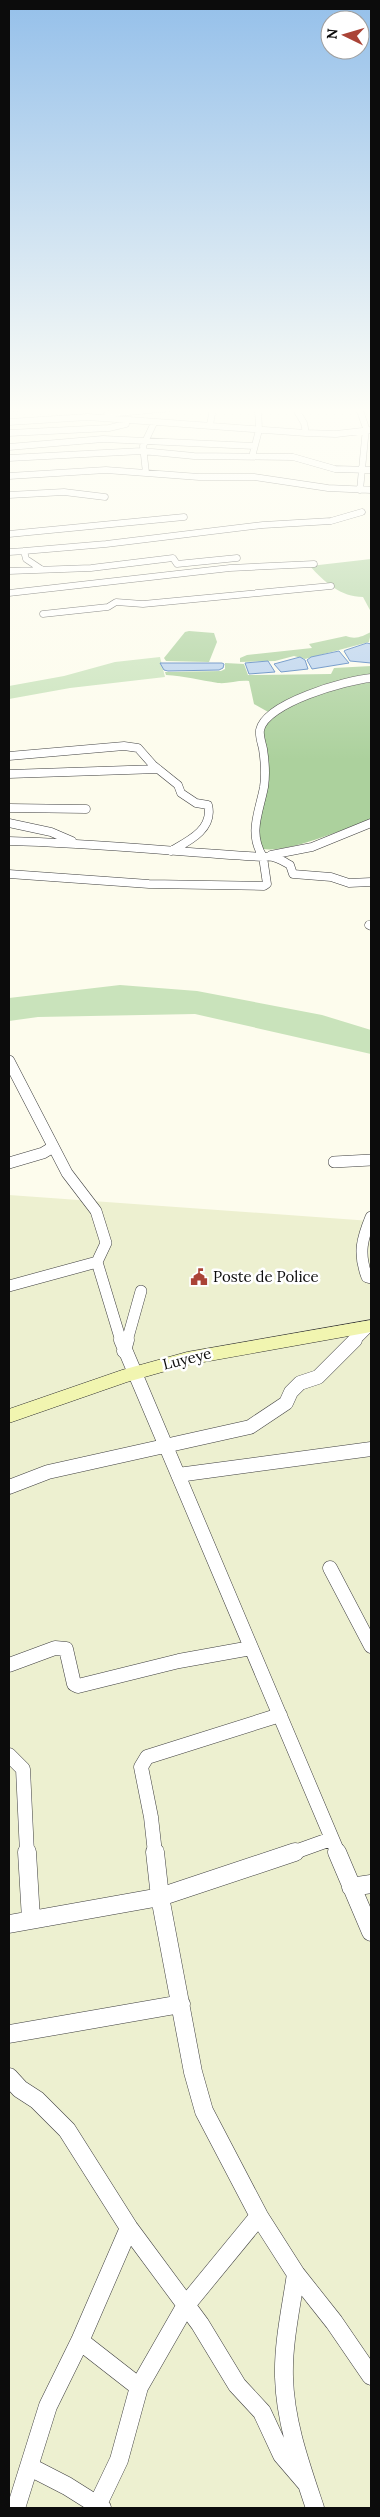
<svg xmlns="http://www.w3.org/2000/svg" width="380" height="2517" viewBox="0 0 380 2517" font-family="Lora,serif">
<style>
.farmland{fill:#edf0d0}
.green{fill:#c9e3bb}
.forest{fill:#acd19d}
.water{fill:#b8d1ee;stroke:#487bbc}
.lines{fill:none;stroke-linecap:round;stroke-linejoin:round}
.street-far4-casing{stroke:#3f3f3f;stroke-width:7}
.street-far3-casing{stroke:#3f3f3f;stroke-width:9}
.street-far2-casing{stroke:#3f3f3f;stroke-width:12}
.street-far1-casing{stroke:#3f3f3f;stroke-width:15}
.street-casing{stroke:#3f3f3f;stroke-width:19}
.secondary-casing{stroke:#2e2e2e;stroke-width:1}
.street-far4{stroke:#fff;stroke-width:6}
.street-far3{stroke:#fff;stroke-width:8}
.street-far2{stroke:#fff;stroke-width:11}
.street-far1{stroke:#fff;stroke-width:14}
.street{stroke:#fff;stroke-width:18}
.secondary{fill:#f1f5b0;fill-rule:evenodd}
.labels{text-anchor:middle;stroke-width:5;stroke-linejoin:round;paint-order:stroke}
.poi-label{font-size:15px;fill:#0c0c0c;stroke:#fff;text-anchor:start}
.street-label{font-size:15px;fill:#0c0c0c;stroke:#fff}
</style>
<rect width="100%" height="100%" fill="#fdfced"/>
<path class="farmland" d="M9,1195l362,26v1287h-362z"/>
<path class="green" d="M160,657l5,20 -95,11 -61,11v-13l55,-10 51,-14z
M120,985l77,6 125,24 49,15v24l-176,-40 -157,3 -29,4v-23z"/>
<path class="forest" d="M371,559v53l-8,-15c-22,0 -39,-15 -53,-31z
M189,631l25,2 3,9 -8,20 -43,-1 -2,-3 21,-26z
M371,632l-2,10 -64,17 -11,-3 -19,5 -35,1v-4l7,-3 65,-7 -3,-4 37,-8c10,4 17,0 25,-4z
M225,663l19,1 4,11h10l73,-1 3,-6 37,-2v153c-25,9 -92,39 -115,28l6,-50 7,-14 -6,-53 7,-17 -16,-9 -5,-23c-11,-1 -21,3 -31,2 -18,-3 -34,-7 -52,-8l-1,-3 56,-1 4,-2z"/>
<path class="water" d="M367,643l4,1v19l-21,-2 -6,-10 2,-1z
M339,651l10,12 -37,6 -5,-9 4,-3z
M300,657l5,3 3,9 -27,3 -7,-8z
M268,661l7,11 -26,2 -4,-11z
M160,663h62l2,1 -1,4 -4,2 -51,1 -4,-1z"/>
<g class="lines">
<g class="street-far4-casing">
<path id="street-far4" d="M9,408h11
M295,408l9,15 2,10
M359,408l7,20 -6,62
M107,414l64,-6
M9,422l79,-5 218,16 30,1 35,-4
M210,425l3,-17
M9,433l100,-5 17,-4
M9,447l94,-8 151,7
M253,453l6,-23 -1,-22
M9,458l133,-7 52,5 99,1 42,12 36,1
M146,473l-3,-27 11,-23
M9,476l97,-6 93,7h55l74,11 43,2
M9,495l55,-3 41,5
M9,534l175,-17
M9,552l17,-1
M41,569l-15,-10 -2,-8 82,-7 157,-19 68,-4 31,-9
M9,571l82,-3 82,-10 4,6 60,-6
M9,593l221,-25 84,-4
M43,614l65,-7 8,-5 27,2 188,-18"/>
</g>
<g class="street-far3-casing">
<path id="street-far3" d="M371,678c-24,2 -106,25 -111,52 -1,6 2,14 3,19 2,13 3,25 1,38 -5,26 -16,46 -1,70 11,-2 18,3 27,8l3,9 38,3 18,6 22,-1
M9,756l115,-10 14,2 15,17 25,20 3,8 15,10 12,2c6,24 -19,36 -37,46
M9,774l149,-5
M9,808l77,1
M9,823l42,9 21,9
M9,841c85,2 169,11 254,16l4,27 -3,2 -115,-2 -140,-10
M271,855l41,-8 59,-24
M369,925l2,1"/>
</g>
<g class="street-far2-casing">
<path id="street-far2" d="M9,1061l58,112 29,38 10,32 -9,19 24,79
M334,1162l37,-2
M9,1163l34,-10 10,-6
M371,1217c-9,22 -13,36 -4,60l4,1
M9,1286l88,-24
M127,1341l14,-50
M354,1341l15,-15"/>
</g>
<g class="street-far1-casing">
<path id="street-far1" d="M121,1340l217,513
M124,1351l3,-11
M178,1475l193,-26
M9,1487l39,-15 202,-45 36,-24 5,-11 9,-9 18,-6 37,-37
M330,1568l41,78
M9,1665l46,-17 11,1 8,35 4,2 101,-25 72,-13
M9,1755l14,14 4,84
M155,1853l-4,-36 -10,-50 6,-10 133,-42
M292,1853l39,-14"/>
</g>
<g class="street-casing">
<path id="street" d="M27,1852l4,67
M155,1852l5,45 33,175 11,39 55,105 37,58 38,48 37,54
M337,1852l34,80
M351,1887l20,-3
M9,1924l151,-27 135,-45
M9,2034l172,-30
M9,2077l11,12 17,11 30,30 62,98 71,96 37,61 25,27 20,43 24,28
M296,2274c-5,34 -13,69 -12,103 1,45 17,89 31,131
M80,2341l59,46
M30,2467l37,19 35,22
M97,2506l22,-46 20,-73 47,-82 73,-89
M16,2508l32,-102 32,-65 49,-113"/>
</g>
<g class="secondary-casing">
<path id="secondary" d="M371,1320v12l-184,33 -60,17 -118,41v-14l113,-39 65,-18z"/>
</g>
<use href="#street-far4" class="street-far4"/>
<use href="#street-far3" class="street-far3"/>
<use href="#street-far2" class="street-far2"/>
<use href="#street-far1" class="street-far1"/>
<use href="#street" class="street"/>
<use href="#secondary" class="secondary"/>
</g>
<linearGradient id="sky" x2="0" y2="1"><stop stop-color="#95c0ea"/><stop offset="0.54" stop-color="#fefef7"/><stop offset="1" stop-color="#fefef7" stop-opacity="0"/></linearGradient>
<rect width="380" height="760" fill="url(#sky)"/>
<defs>
<g id="civic-bare" transform="scale(1.35)"><path d="M-.6-6.5H3V-4.5H.6V-3L4-1V1h2V6H-6V1h2V-1L-.6-3ZM-1.2 2.5V6h2.4V2.5Z" fill="#aa4336" stroke="#fff" stroke-width="2.5" paint-order="stroke"/></g>
</defs>
<g fill-rule="evenodd">
<use href="#civic-bare" x="199" y="1277"/>
</g>
<g class="labels">
<g class="poi-label">
<text x="213" y="1282">Poste de Police</text>
</g>
<g class="street-label">
<text transform="translate(187 1359) rotate(-14)" y="5">Luyeye</text>
</g>
</g>
<rect width="380" height="2517" fill="none" stroke="#0c0c0c" stroke-width="20"/>
<g transform="translate(345 35) rotate(275)"><circle r="24" fill="#ffffff" stroke="#9e9e9e"/>
<path d="M0-4L9 19L0 12L-9 19Z" fill="#aa4336"/>
<text y="-8" font-size="14" font-weight="bold" text-anchor="middle" fill="#0c0c0c">N</text>
</g>
</svg>
